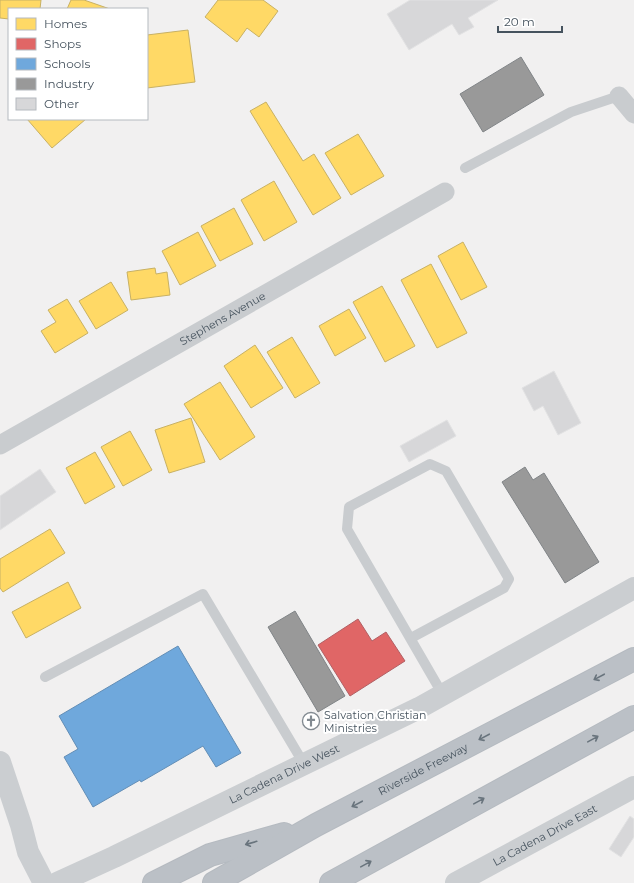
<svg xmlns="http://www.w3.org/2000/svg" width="634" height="883" viewBox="0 0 634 883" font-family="Montserrat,sans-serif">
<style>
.homes{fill:#ffd966;stroke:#c8b164}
.shops{fill:#e06666;stroke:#b26064}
.schools{fill:#6fa8dc;stroke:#638eb6}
.industry{fill:#999;stroke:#808487}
.building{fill:#d7d7d9;stroke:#e2e2e3}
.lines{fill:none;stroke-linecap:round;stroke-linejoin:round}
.highway-casing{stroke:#b5bac0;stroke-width:24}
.lane{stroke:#c9cccf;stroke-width:10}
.street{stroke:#c9cccf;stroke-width:19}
.secondary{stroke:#cbced1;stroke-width:22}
.highway{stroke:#bbc0c6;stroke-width:22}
.oneway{stroke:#69747d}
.labels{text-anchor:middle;stroke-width:4;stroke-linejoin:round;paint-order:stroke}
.street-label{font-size:11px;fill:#46535e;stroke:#fff}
.poi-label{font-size:11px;fill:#46535e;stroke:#fff;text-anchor:start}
</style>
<rect width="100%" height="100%" fill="#f1f0f0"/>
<path class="homes" d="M0,0h41l-1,9h-31v10l-9,-1z
M71,0h13l26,9h-43z
M218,0h45l15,11 -19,26 -12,-9 -10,14 -32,-25z
M188,30l7,52 -48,6v-53z
M266,102l37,59 11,-7 27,44 -28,17 -63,-104z
M27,119h59l-34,29z
M358,134l26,42 -33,19 -26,-42z
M274,181l23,41 -33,19 -23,-41z
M234,208l19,36 -33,17 -19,-35z
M198,232l18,34 -36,19 -18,-34z
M463,242l24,45 -26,13 -23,-44z
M431,264l36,69 -30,15 -36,-68z
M155,268l1,6 11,-2 3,23 -39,5 -4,-28z
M111,282l17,28 -32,19 -17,-28z
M382,286l33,60 -30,16 -32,-60z
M67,299l21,34 -33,20 -14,-22 15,-9 -8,-12z
M349,309l17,29 -31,18 -16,-30z
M292,337l28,46 -25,15 -28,-46z
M255,345l28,43 -32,20 -27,-42z
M220,382l35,55 -35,23 -36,-56z
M191,418l14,44 -36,11 -14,-43z
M130,431l22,39 -29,16 -22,-39z
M95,452l20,35 -30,17 -19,-36z
M50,529l15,24 -62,39 -3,-4v-29z
M68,582l13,26 -55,30 -14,-26z"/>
<path class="shops" d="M358,619l14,22 14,-9 19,29 -55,35 -32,-51z"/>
<path class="schools" d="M178,646l63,107 -25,14 -13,-21 -62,36 -1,-2 -47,27 -29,-50 14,-8 -19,-33z"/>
<path class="industry" d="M521,57l23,38 -61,37 -23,-38z
M525,467l8,13 11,-7 55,89 -34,21 -63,-101z
M295,611l50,85 -27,16 -50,-85z"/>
<path class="building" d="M410,0h88l-30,18 6,9 -15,8 -7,-11 -43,26 -22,-36z
M554,371l27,52 -23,12 -15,-29 -9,5 -12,-23z
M447,420l9,16 -47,26 -9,-16z
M40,469l16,23 -56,38v-34z
M630,816l4,3v18l-13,20 -12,-8z"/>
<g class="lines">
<g class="highway-casing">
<g id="highway">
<path d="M154,883l56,-28 74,-21"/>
<path id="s4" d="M214,883l102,-58 318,-166"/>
<path d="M331,883l303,-166"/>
</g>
</g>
<path class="lane" d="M465,168l106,-56 48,-16
M411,638l93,-50 5,-9 -63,-108 -16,-7 -81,43 -2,22 96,166
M45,677l158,-83 101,170"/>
<g class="street">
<path d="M619,96l15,18"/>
<path id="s1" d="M0,445l445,-253"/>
</g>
<g class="secondary">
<path d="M0,762l21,63 7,27 16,31"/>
<path id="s2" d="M57,883l57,-26 305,-149 215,-120"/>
<path id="s3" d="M456,883l178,-96"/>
</g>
<use href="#highway" class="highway"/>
</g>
<defs><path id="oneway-shaft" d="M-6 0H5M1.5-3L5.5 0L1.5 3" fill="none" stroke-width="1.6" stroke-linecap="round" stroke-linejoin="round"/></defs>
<g class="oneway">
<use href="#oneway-shaft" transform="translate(599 677) rotate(152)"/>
<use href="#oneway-shaft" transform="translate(484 737) rotate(152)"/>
<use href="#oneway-shaft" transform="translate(593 739) rotate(-29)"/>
<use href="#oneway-shaft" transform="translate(479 801) rotate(-29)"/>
<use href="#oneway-shaft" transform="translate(357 804) rotate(152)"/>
<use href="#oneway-shaft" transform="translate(251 843) rotate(164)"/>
<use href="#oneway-shaft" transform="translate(366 864) rotate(-29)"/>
</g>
<defs>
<g id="church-ring" transform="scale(0.9)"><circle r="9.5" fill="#fff" stroke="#828a91" stroke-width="1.5"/><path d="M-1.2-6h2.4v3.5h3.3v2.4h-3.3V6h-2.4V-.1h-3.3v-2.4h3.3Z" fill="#828a91"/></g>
</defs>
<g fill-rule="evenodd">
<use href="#church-ring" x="311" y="721"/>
</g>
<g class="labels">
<g class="street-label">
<text dy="4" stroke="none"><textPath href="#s1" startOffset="256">Stephens Avenue</textPath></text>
<text dy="4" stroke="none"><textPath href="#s4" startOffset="238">Riverside Freeway</textPath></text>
<text dy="4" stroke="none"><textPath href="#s2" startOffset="252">La Cadena Drive West</textPath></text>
<text dy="4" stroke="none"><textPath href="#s3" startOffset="101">La Cadena Drive East</textPath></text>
</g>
<g class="poi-label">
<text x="324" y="719">Salvation Christian<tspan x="324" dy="13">Ministries</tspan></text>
</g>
</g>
<rect x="8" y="8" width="140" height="112" fill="#ffffff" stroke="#b5babf"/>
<rect x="16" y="18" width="20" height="12" fill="#ffd966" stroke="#b5babf"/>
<text x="44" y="28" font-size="12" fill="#46535e">Homes</text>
<rect x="16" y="38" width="20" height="12" fill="#e06666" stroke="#b5babf"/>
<text x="44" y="48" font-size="12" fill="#46535e">Shops</text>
<rect x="16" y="58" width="20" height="12" fill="#6fa8dc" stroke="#b5babf"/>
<text x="44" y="68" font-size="12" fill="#46535e">Schools</text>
<rect x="16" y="78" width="20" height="12" fill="#999999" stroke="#b5babf"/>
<text x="44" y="88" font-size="12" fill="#46535e">Industry</text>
<rect x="16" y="98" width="20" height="12" fill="#d7d7d9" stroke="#b5babf"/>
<text x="44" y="108" font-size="12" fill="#46535e">Other</text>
<path d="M498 26v6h64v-6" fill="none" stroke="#46535e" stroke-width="2"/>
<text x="504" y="26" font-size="12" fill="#46535e" stroke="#ffffff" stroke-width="3" paint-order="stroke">20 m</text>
</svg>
